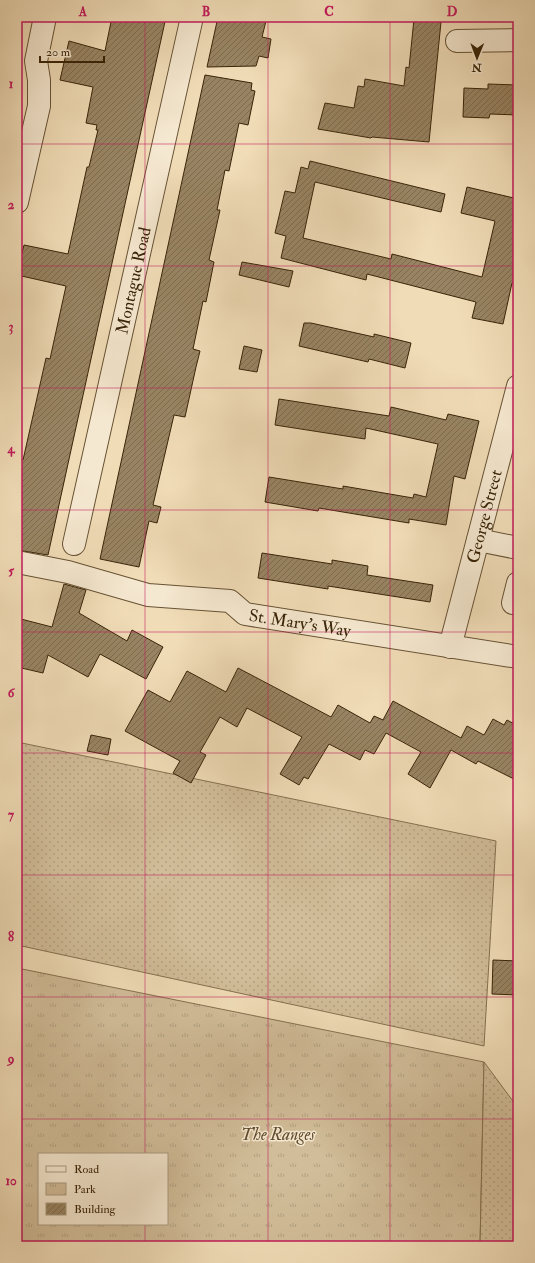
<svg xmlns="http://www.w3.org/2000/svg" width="535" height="1263" viewBox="0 0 535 1263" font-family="'IM FELL Double Pica',serif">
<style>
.park{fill:url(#park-tufts);stroke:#857050;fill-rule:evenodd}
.garden{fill:url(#garden-dots);stroke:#857050}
.building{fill:url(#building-hatch);stroke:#392408}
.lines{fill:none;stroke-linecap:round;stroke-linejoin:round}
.minor-casing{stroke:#675234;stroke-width:24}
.minor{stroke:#f5e8d0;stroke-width:22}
.grid{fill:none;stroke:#c2185b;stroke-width:1;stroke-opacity:0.55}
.labels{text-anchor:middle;stroke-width:3;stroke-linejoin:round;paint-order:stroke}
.street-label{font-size:17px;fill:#392408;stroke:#f5e8d0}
.park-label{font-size:17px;font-style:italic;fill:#5f4a2c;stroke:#f5e8d0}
.neatline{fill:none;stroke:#c2185b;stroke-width:1.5}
.grid-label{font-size:13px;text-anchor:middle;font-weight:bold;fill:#c2185b}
</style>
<defs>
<pattern id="park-tufts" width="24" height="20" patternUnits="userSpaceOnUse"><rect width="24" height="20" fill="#d1bd99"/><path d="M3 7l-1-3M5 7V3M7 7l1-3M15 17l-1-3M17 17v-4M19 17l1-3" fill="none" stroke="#b4a282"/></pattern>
<pattern id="garden-dots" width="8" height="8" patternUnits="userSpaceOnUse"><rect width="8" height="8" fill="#d1bd99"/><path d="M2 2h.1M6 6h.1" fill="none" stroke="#b4a282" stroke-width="1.8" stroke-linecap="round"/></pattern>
<pattern id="building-hatch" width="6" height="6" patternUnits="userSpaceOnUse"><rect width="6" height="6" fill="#988463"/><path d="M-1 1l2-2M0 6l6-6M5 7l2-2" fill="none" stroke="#7d6c50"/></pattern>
</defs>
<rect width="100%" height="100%" fill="#f0dcb7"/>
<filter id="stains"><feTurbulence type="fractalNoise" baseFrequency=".005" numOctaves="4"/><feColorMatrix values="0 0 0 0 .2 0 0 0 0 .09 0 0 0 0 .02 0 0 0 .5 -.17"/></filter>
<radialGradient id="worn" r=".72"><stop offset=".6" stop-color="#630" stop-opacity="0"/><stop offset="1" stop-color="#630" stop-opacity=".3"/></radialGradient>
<path class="park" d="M17,968l467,94 -4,184h-463zM39,1154h128v70h-128z"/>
<path class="garden" d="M17,742l479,99 -12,205 -467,-101z
M484,1062l34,46v138h-38z"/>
<path class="building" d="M112,17h54l-118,538 -31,-5v-81l2,-9h4l23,-102 4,1 16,-73 -49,-11v-2l7,-28 44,9 19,-87h2l9,-37h-2l1,-5 -11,-2 7,-36 -33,-7 9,-39 36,10z
M218,17h49l-5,20 9,2 -3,19 -9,-2 -3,10 -49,1z
M414,19l27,3 -12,120 -57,-5 -1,1 -53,-9 7,-26 29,5 4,-22 6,1 1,-8 39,7 2,-19 3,1z
M205,75l47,8 -1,7 4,1 -7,34 -9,-2 -10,48 -4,-1 -8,40h3l-11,50 5,2 -8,40 -3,-1 -10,48 7,2 -4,16 -11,50 -11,-2 -21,90 8,2 -4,16 -8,-2 -10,46 -39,-8z
M488,84l30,1v30l-28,-1 -1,4 -26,-1 1,-29 24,1z
M310,161l135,33 -4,18 -126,-30 -12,56 88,21 1,-5 90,23 13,-56 -34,-8 6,-26 51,12v69l-4,15h-2l-9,41 -31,-6 4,-16 -109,-28 -1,6 -85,-22 5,-22 -11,-3 10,-42 10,2 6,-26 7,2z
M242,262l51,9 -4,16 -50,-12z
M304,323h7l63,14v-3l37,9 -6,25 -36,-9 -1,3 -69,-16z
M244,346l18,4 -5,22 -18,-3z
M279,399l110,17 2,-9 55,13 2,-6 31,7 -14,58 -11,-3 -8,49 -37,-6v4l-90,-15 -1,3 -53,-9 4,-25 74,12v-3l70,12 1,-4 12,3 12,-53 -72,-16 -1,11 -90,-14z
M262,553l70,11v-4l36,6 -1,9 66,10 -3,17 -102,-16v3l-70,-11z
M64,584l22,6 -7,23 48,28 5,-11 31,17 -17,32 -46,-25 -12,23 -40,-22 -5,18 -26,-6v-49l35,9z
M238,668l93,49 7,-12 32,18 4,-7 9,4 10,-19 68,37 6,-12 17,9 9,-16 11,6 3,-5 11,6v55l-40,-20 -2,3 -25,-14 -21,38 -22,-14 13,-22 -35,-19 -12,21 -9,-4 -5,10 -31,-16 -21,35 -4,-2 -5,8 -19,-11 22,-37 -55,-29 -10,19 -17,-10 -20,35 6,3 -15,28 -18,-10 7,-12 -55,-30 23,-41 22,12 17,-31 39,21z
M91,735l20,4 -3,16 -21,-4z
M493,960l25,1v34l-26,-1z"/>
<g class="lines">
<g class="minor-casing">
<g id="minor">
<path d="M457,41l61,-1"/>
<path d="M17,202l22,-96v-26l-3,-19 9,-44"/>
<path d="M478,540l40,8"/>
<path id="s1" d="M74,544l118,-527"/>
<path id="s2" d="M17,562l51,10 80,23 82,6 15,13 273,43"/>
<path d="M518,583l-5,20 5,1"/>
<path id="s3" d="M450,647l68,-261"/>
</g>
</g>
<use href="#minor" class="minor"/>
</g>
<path class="grid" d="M145,17v1137M268,17v1229M390,17v1229M17,144h501M17,266h501M17,388h501M17,510h501M17,632h501M17,753h501M17,875h501M17,997h501M17,1119h501M145,1224v22"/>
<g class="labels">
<g class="street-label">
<text dy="6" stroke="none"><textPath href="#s1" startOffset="270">Montague Road</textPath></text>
<text dy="6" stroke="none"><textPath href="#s3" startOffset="135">George Street</textPath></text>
<text dy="6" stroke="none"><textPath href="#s2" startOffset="293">St. Mary's Way</textPath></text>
</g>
<g class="park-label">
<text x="278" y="1140">The Ranges</text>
</g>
</g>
<rect width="535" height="1263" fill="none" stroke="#f0dcb7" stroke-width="44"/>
<rect x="38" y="1153" width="130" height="72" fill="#f5e8d0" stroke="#aa9a80"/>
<rect x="46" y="1166" width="20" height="6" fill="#f5e8d0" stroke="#aa9a80"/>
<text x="74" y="1173" font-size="12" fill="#392408">Road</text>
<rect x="46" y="1183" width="20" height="12" fill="url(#park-tufts)" stroke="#aa9a80"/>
<text x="74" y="1193" font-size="12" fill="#392408">Park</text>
<rect x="46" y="1203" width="20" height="12" fill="url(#building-hatch)" stroke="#aa9a80"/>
<text x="74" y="1213" font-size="12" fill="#392408">Building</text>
<g transform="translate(477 58) rotate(181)" stroke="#f5e8d0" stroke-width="3" paint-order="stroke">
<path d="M0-3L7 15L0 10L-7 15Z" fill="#392408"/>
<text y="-6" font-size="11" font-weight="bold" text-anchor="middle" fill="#392408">N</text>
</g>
<path d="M40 56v6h64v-6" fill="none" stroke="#392408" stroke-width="2"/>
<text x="46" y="56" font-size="12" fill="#392408" stroke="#f5e8d0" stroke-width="3" paint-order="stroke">20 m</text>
<rect x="22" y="22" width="491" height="1219" class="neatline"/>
<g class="grid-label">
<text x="83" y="16">A</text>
<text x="206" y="16">B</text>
<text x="329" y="16">C</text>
<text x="452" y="16">D</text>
<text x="11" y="88">1</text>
<text x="11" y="209">2</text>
<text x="11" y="331">3</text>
<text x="11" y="453">4</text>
<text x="11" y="575">5</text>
<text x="11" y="697">6</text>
<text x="11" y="819">7</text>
<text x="11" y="941">8</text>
<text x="11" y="1063">9</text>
<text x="11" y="1185">10</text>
</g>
<rect width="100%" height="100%" filter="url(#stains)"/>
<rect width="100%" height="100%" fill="url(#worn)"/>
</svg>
